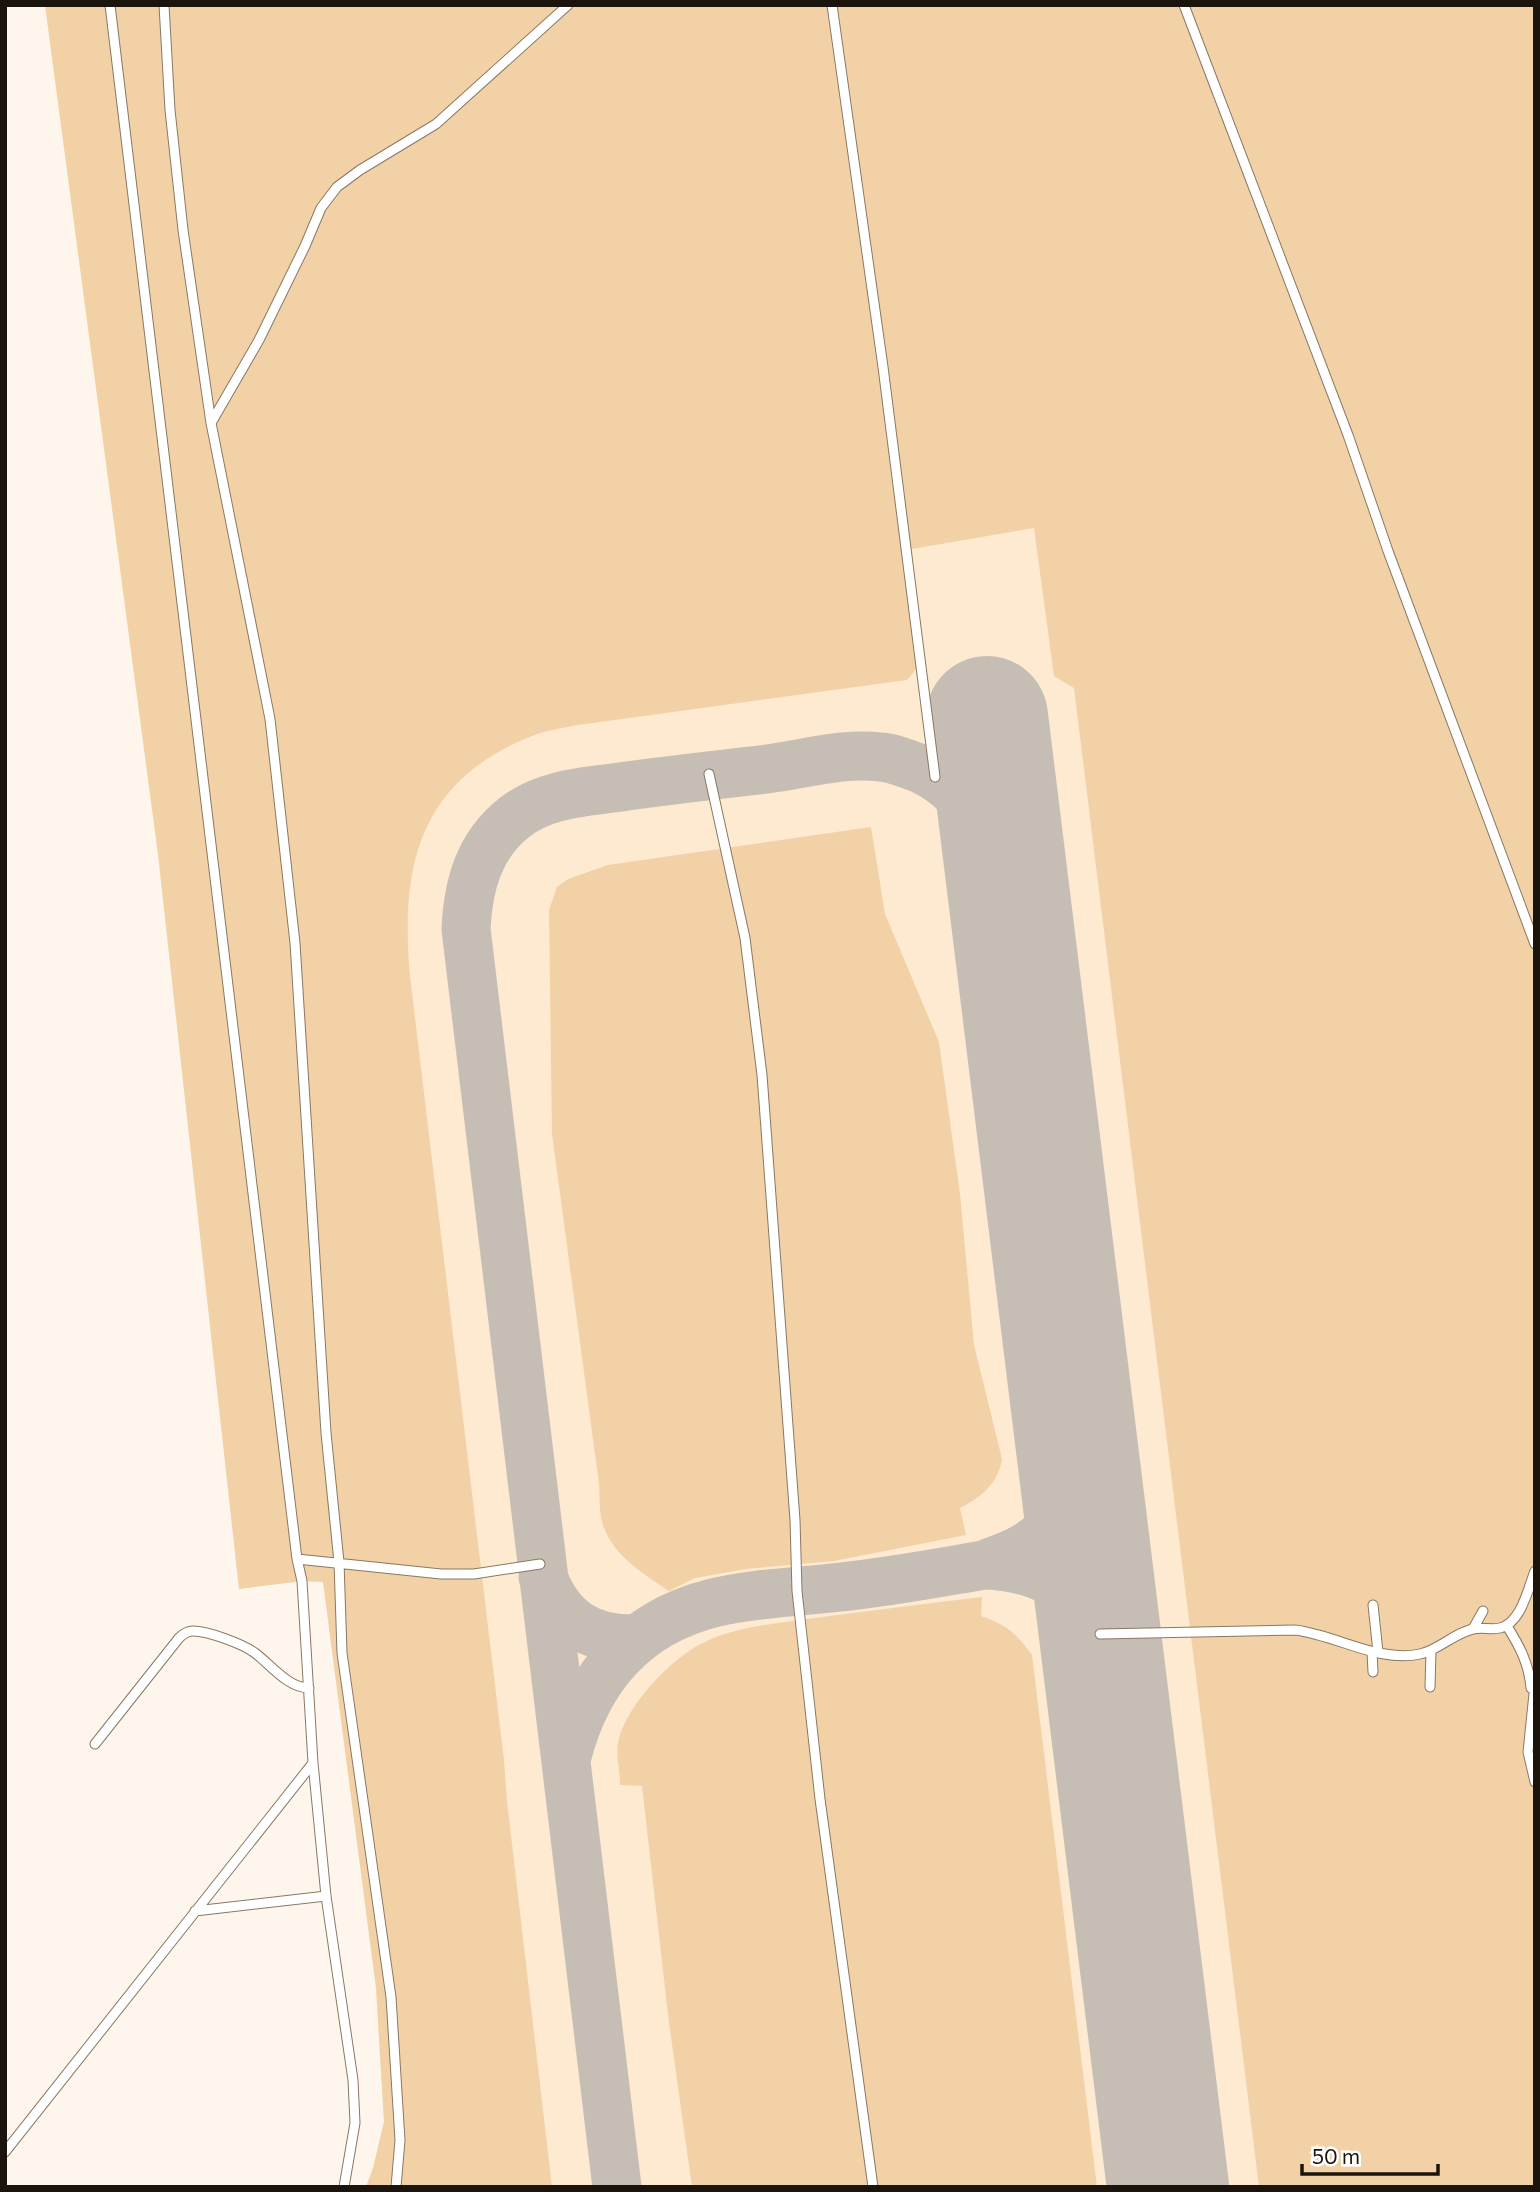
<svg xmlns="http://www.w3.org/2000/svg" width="1540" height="2192" viewBox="0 0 1540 2192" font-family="Commissioner,sans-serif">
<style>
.built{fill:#fdead1}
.green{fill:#f2d1a7}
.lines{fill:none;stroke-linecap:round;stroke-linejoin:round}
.taxiway{stroke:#c6beb4;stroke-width:49}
.runway{stroke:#c6beb4;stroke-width:122}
.lane-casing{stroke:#897862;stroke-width:11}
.lane{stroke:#fff;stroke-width:9}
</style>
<rect width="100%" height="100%" fill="#fef6ec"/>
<path class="built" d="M45,5h1490v2182h-1169l7,-19 11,-46 -8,-134 -53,-406 -21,-1 -63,8 -81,-735z"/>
<path class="green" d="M45,5h1490v2182h-276l-185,-1499 -20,-12 -20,-148 -128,22 17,111 -16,19 -329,45c-15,3 -32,5 -46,11 -113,45 -132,129 -122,240l94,784 3,41 45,386h-186l7,-19 11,-46 -8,-134 -53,-406 -21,-1 -63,8 -81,-735z
M871,827l14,87 54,128 21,152 14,151 28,114c-4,24 -20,38 -42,49l6,27 -132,26 -88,8 -51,9 -26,13c-28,-19 -61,-38 -68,-74 -2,-11 -1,-22 -2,-33l-47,-350 -3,-224 8,-23 11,-8 40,-14z
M982,1597l-1,19c26,9 35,17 51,39l65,532h-405l-23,-164 -27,-237 -22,-1c0,-13 -4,-30 -2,-43 8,-36 52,-83 85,-99 31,-16 70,-19 104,-24 58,-8 117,-15 175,-22z"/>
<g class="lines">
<path class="taxiway" d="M984,1565c12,-5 25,-9 36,-15 30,-15 56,-50 65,-82l-8,-18
M543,1577c17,45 47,63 94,62
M567,1756c20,-78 66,-133 146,-153 42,-10 86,-11 128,-16 48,-5 95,-14 143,-22 58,2 82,21 120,63l-3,17
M617,2187l-151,-1258c2,-44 13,-84 49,-112 32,-25 75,-25 112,-31 44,-6 88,-11 132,-16 40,-4 81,-18 121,-13 14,1 28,7 41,12 47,22 68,65 86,110"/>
<path class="runway" d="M987,717l181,1470"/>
<g class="lane-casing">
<path id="lane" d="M110,5l187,1554 5,22 11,182 13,133 27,184 2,43 -11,64
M164,5l6,105 13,120 28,193 59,296 25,224 31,490 13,129 3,91 49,344 9,143 -4,47
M832,5l51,362 52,410
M1184,5l164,430 40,116 147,393
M211,423l48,-83 46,-94 16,-38 16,-21 23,-17 76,-46 132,-119
M709,774l36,164 17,137 33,445 2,71 23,208 53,388
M297,1559l144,15h33l66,-10
M1373,1605l5,47
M1507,1626c13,21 22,38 24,62
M1473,1629l10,-18
M1100,1634l195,-4c41,5 84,33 125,24 19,-4 34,-21 53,-25 9,-2 18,1 27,-1 21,-5 28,-39 35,-57
M1372,1652l1,20
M1535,1684l-7,68 7,30
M1430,1687l1,-36
M95,1744l84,-106c4,-4 8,-7 14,-7 15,0 50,13 62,22 16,12 33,35 54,35
M195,1911l131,-15
M5,2152l308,-389"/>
</g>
<use href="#lane" class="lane"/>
</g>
<rect width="1540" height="2192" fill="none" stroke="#1b140c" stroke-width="14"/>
<path d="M1302 2164v10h136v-10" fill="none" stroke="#1b140c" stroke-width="3.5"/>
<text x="1312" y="2164" font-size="21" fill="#1b140c" stroke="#ffffff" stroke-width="5" paint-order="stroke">50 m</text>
</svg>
